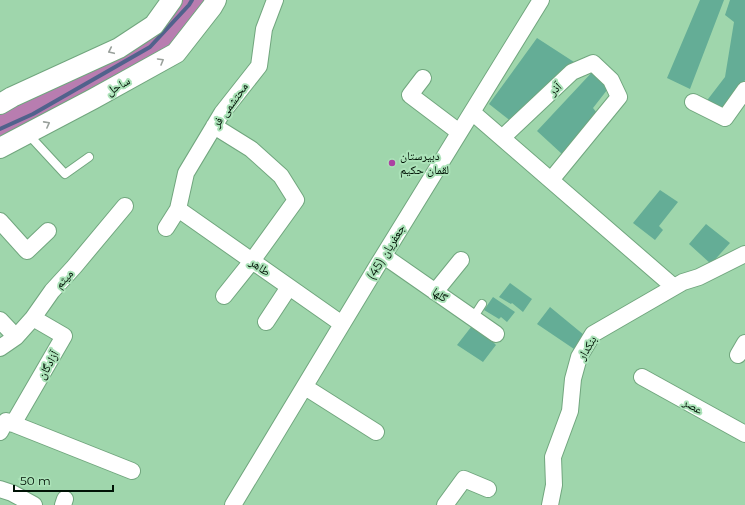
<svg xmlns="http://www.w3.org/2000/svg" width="745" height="505" viewBox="0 0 745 505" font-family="Montserrat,'Noto Naskh Arabic',sans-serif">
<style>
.forest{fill:#b87db0}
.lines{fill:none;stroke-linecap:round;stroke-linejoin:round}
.stream{stroke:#51628c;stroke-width:4}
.building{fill:#64ad96}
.service-casing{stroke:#71a67e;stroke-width:10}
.minor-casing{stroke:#71a67e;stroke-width:18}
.tertiary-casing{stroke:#71a67e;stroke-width:22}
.service{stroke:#fff;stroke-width:8}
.minor{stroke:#fff;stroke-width:16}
.tertiary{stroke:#fff;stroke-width:20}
.oneway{stroke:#99a09b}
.poi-dot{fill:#ac41a2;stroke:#ace3b9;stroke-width:1.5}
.labels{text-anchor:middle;stroke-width:4;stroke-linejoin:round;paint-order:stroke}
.street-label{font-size:12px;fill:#001205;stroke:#ace3b9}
.poi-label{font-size:12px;fill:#001205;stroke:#ace3b9;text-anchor:start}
</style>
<rect width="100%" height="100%" fill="#9fd6ac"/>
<path class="forest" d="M179,0h30l-38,48 -171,92v-28z"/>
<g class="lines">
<path class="stream" d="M0,129l33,-15 117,-67 39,-42 3,-5"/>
</g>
<path class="building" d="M700,0h24l-34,89 -23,-11z
M730,0h15v80l-20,31 -20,-8 20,-26 9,-55 -9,-7z
M537,38l37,24 -62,60 -23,-18z
M595,69l16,16 -18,23 8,10 -32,37 -7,-1 -25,-23z
M660,190l18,12 -19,24 4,4 -8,10 -22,-17z
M706,224l24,19 -19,21 -22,-20z
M510,283l22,16 -9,13 -11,-9 -1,1 -12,-7z
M493,297l22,15 -8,10 -6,-5 -2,2 -15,-9z
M550,307l34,28 -10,14 -37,-25z
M475,322l13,15 8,8 -13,17 -26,-17z"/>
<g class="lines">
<g class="service-casing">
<path id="service" d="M28,134l37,40 24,-17
M473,318l9,-14"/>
</g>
<g class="minor-casing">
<path id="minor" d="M423,78l-13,17 49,37
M693,102l32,16 20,-28
M472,112l202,175
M214,126l37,23 30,27 15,24 -44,61 -28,35
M502,138l70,-66 21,-9 18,17 8,17 -68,83
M178,209l164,115
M0,221l27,30 21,-20
M166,228l12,-19 8,-36 36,-60 37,-47 5,-37 11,-29
M384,256l112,78
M435,292l26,-32
M0,320l16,17
M266,322l23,-35
M0,348l16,-11 17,-19 19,-27 22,-24 51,-61
M738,355l7,-12
M642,377l103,57
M305,387l71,45
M13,424l51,-88 -31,-18
M0,432l6,-11 126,50
M0,489l12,4 22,12
M63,505l2,-6
M233,505l146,-242 162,-263
M445,505l19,-26 24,10
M550,505l4,-20 -1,-28 17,-46 3,-32 6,-22 14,-23 90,-52 16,-5 46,-23"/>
</g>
<g class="tertiary-casing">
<path id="tertiary" d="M0,104l12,-7 107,-49 35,-23 18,-25
M0,148l93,-49 83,-46 36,-46 4,-7"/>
</g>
<use href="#service" class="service"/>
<use href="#minor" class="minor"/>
<use href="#tertiary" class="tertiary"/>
</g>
<defs><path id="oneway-chevron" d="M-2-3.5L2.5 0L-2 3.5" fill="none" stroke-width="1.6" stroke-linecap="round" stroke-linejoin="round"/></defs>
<g class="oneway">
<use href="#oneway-chevron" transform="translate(111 51) rotate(155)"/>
<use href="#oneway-chevron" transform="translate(161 61) rotate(-30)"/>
<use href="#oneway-chevron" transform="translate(47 124) rotate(-28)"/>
</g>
<circle class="poi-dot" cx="392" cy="163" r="4"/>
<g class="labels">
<g class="street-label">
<text transform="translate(118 86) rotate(-30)" y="4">ساحل</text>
<text transform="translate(555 89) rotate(-43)" y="4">آذر</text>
<text transform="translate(230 105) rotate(-54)" y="4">محتشمی فر</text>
<text transform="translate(386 252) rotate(-59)" y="4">جعفریان (45)</text>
<text transform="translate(260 267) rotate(35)" y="4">طاهر</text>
<text transform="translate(64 279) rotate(-47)" y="4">میثم</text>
<text transform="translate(440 295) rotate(35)" y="4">گلها</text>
<text transform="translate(587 348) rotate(-60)" y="4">بنکدار</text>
<text transform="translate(48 365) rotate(-60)" y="4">آزادگان</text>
<text transform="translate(693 406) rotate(29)" y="4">عصر</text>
</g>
<g class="poi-label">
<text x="400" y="160">دبیرستان<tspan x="400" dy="14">لقمان حکیم</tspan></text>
</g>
</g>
<path d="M14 485v6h99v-6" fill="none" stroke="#001205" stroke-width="2"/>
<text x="20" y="485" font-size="12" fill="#001205" stroke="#ace3b9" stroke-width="3" paint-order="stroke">50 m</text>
</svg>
